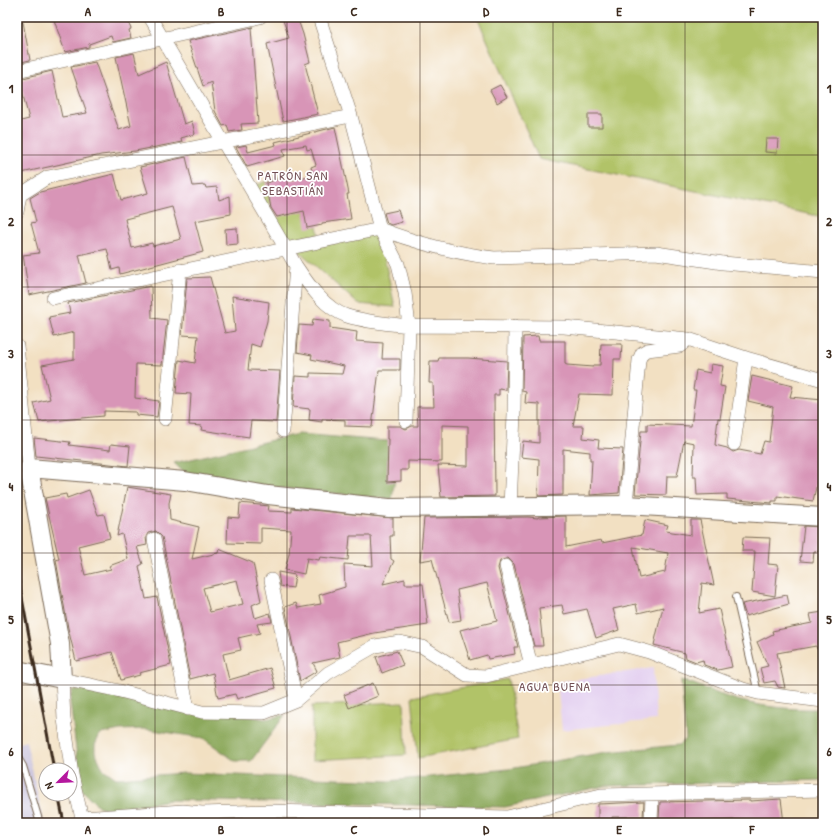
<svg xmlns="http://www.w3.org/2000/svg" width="840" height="840" viewBox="0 0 840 840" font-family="'Patrick Hand',sans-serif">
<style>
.built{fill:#e5d3f1}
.industrial{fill:#c7c0d9}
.green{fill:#b1c367;stroke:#767642}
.forest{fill:#8ca95c;stroke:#646a3d}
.building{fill:#d895b7;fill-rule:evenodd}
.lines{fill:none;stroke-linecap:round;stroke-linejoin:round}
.service-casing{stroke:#7b6a57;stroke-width:8}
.minor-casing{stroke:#7b6a57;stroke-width:14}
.secondary-casing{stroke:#7b6a57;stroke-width:20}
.service{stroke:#fff;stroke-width:6}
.minor{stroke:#fff;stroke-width:13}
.secondary{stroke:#fff;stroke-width:18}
.rail{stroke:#3b2a1e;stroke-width:3}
.grid{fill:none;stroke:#3b2a1e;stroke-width:1;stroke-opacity:0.55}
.labels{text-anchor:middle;stroke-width:3.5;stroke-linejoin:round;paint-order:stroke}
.neighbourhood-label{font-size:13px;letter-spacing:1px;fill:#724f54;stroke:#fff}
.neatline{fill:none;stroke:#3b2a1e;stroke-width:1.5}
.grid-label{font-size:13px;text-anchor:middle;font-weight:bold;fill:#3b2a1e}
</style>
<rect width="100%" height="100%" fill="#fff"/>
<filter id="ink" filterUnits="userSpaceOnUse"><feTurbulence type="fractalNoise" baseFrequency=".025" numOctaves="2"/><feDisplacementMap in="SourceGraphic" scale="8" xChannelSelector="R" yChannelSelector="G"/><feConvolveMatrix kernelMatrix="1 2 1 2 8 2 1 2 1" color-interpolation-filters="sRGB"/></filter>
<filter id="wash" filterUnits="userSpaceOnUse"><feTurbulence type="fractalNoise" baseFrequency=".012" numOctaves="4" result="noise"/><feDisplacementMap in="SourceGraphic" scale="16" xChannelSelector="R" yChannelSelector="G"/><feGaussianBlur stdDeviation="0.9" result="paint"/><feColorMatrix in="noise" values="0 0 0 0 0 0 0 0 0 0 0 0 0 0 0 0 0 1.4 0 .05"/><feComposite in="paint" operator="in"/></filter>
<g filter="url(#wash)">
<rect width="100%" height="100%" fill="#f2e0c2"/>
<path class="built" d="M653,668l3,52 -94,10 -5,-48z"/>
<path class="industrial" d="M26,741l18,82h-27v-79z"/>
<path class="green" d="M477,17h346v200l-284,-58z
M282,176l5,18 20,-5 12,45 -30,6 -35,-54z
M379,233l16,74 -37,-3 -60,-54z
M508,679l10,60 -100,19 -6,-61z
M404,702l2,53 -94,5v-54z"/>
<path class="forest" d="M298,434l102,8 -8,57 -201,-20 -17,-16z
M681,680c16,4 31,12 46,17 31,10 64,13 96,12v71l-219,6 -99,21 -336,-7 -59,10 -12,-4 -17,-17 -11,-88 2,-11h21l172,29 20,-4 -34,46h-16l-32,-23 -57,-9 -26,1 -20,4 -5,11v7l8,17 13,9 68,-5 205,8 120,-12 98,-17 72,-7 7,-6z"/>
<g id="blocks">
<path class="building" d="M53,17h73l5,12 -2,1 2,8 -18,4 -2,-6 -22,8v3l-24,5z
M292,17h5l6,17 7,28 -5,2 13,50 -35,7 -16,-77 22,-6 -6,-18z
M23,22l7,38 -13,3v-40z
M253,27l-2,1 7,95 -17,1 1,6 -13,2 -2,-7 -4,1 -8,-15 -4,-29 -8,4 -15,-45z
M134,53l5,21 27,-12 18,62 8,-3 3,13 -14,4 1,4 -47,9 -34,4 -84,19v-52l12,-3 -10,-40 33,-8 10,46 25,-4 -16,-46 24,-5 24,68 12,-4 -15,-69z
M500,85l7,12 -10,6 -7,-13z
M588,114h14v13h-14z
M335,127l14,67h-2l4,25 -29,4v2l-15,3 -3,-17 -27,6 -6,-9 -5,-25 23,-8 2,5 22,-5 -2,-8 5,-2 -5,-16 -4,1 -1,-5 -23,4 2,7 -38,11 -11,-20 10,-2 2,7 28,-7 -1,-3z
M766,139h12l-1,14 -12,-1z
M186,157l7,29 12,-1 1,3 11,-1 2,13 11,-4 1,18 -36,7 8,31 -83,22 -1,-6 -7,2 -5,-21 -28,6 7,28 -57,12 -6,-40 16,-2 -8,-30 5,-1 -6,-24 10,-6 74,-18 7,26 27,-7 -8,-26zM172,207l9,32 -28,7 -1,-3 -20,5 -7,-29z
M398,210l4,12 -11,3 -4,-2 -3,-10z
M237,228l1,16 -12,1 -1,-16z
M210,277l15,56 10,-2 -3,-35 37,6 -2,19 -7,26 -9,-3 -3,26 32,1 -4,51 -25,-1 -2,16 -48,-7 1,-4 -13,-1 2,-31 -15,-1 3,-33 16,3 3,-27 -16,-1 5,-57z
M151,286l1,32 15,2 -5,45 -26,-1 -1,34 24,3 -2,16 -21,-2v-3l-32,-1v5l-65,6 -5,-19 16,-4 -8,-34 32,-6v-27l-20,5 -5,-20 21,-4 -2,-10z
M313,319l17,2v7l27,4 -1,9 27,2 -1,16h18v11h-21l-7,57 -27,-1v-6l-23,-1v3l-13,-2 1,-11 -17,-2 2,-31 15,1v-4l32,1 2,-8 -33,-7 1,-4 -15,-3 2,-27 13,1z
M538,336l1,5h26v23l2,1 26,2v-2h7l1,-21h21l-1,15h-7l-1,36 -34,-1 -6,32h11l-1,12 16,2 -1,8 25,1 -4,44 -29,2 2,-35h-2v-8l-27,-3v46l-25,1 1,-37 -18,-2 2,-16 16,2v-39l-14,-1 1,-11 -4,-1 1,-54z
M439,358h29l39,3 -1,29 -7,-1v6h-5l1,101 -54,1 -3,-32 30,1v-40l-26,-1v37l-34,-1v9h-7v11l-14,1 1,-43h-1v-13h13l6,3 6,-3h6l-1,-19h17l-1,-24h-4l1,-22h8z
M711,364l12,2 -3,20 5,1 -5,32 -2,-1 -3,27 12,3 6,4 6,-2 21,4 4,-13 5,1 4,-35 -25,-6 4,-25 41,10 -3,11 33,3v74h-4l-6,27 -36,-5v5h-5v2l-45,-4v-5l-30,1 -1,-18h-3l1,-34 -10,-2 -7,35h-10l-1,19 -31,-1 6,-63h6v-7l44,2 5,-36h-3l3,-20 14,3z
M34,438l36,4 -1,3 41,5 1,-6 19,2 -2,20 -92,-10z
M127,487l44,7 -2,9 1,17 29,7 -7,32 26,-6 1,-4 34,14 8,38 -9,4 3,13 15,-5 2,9 -15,2 3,9 -22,5 3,12 -18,4 6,26 41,-12 6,20 -39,11 -2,-5 -17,4 -5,-25 -23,6 -28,-142 -6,-6 -8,2 -2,4 1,8 -10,2 6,17 -4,2 7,33 11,-2 14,68 -32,8 1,2 -19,5 -9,-28 -36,9 -8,-33 -12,-68 3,-1 -14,-61 21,-4 1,4 22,-8 9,25 6,-1 6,24 -32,8 7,29 26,-6 -2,-3 19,-7 -6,-25 -5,2zM237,580l6,24 -33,8 -7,-24z
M240,503l29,3 -1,5 24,1v-4l101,10v18h-3l1,23 3,2 -11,23 22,-5v5h18l5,41 -54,8 -37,9 3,15 -27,6 4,8 -17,10 -15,-74 11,-4 2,5 23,-4 -2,-9 26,-8 -1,-23 29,2 -2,-30h-21l-2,24 -28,-3 -1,3 -12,-2 -3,16 -19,-4 4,-16 2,-24 -30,-2v16l-34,-1 1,-26 11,1z
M566,516v31l35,-7 1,3 40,-8 3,-15 23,5 -2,6 25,4v-15h9l14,65 -12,-2 -3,30 20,-4 13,58 -14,3 -14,-5 -1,-5 -7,2 -10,-4 -1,-5 -31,-8 9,-38 -25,6 -2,-9 -23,5 6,21 -23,8 -9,-29 -23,5 -2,-9 -23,3 4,38h-9l-20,-82 -6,-6 -8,3 -2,7 20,79h-4l1,7 -27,5 -1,-4 -17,5 -10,-30 37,-9 -10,-38 -30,7 4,30 -12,2 -17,-63 -12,2 4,-43 104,-1 10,1v-1zM633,547l35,6 -3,19 -26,6z
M804,526l19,1 -3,25 -6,-1 -1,11 -13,-1z
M743,537l27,1 -2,26 10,1 -3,31 -23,-4 3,-41h-13z
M278,572l17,3 -2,13 -13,-2z
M787,595l2,9 -43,12 -4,-12z
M823,612v36l-6,1 -1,-3 -39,7 8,35 -7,-1 -3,-6 -11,2 -4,-15 8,-2 -11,-24 16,-8 -1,-3 40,-8 -2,-9z
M397,651l6,14 -21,8 -6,-16z
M373,683l5,13 -29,12 -5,-13z
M781,799l3,24 -49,-3 -51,2v-3l-24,1 -1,-2 1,-16 90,-2v1z
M644,802l-1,15h-31v6h-14v-19z"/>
</g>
</g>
<g filter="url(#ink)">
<use href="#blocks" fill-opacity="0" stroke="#7b6a57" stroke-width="1"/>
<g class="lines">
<g class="service-casing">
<path id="service" d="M736,597l22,96
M17,756l6,10 16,54"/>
</g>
<g class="minor-casing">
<path id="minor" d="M150,17l146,249c12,18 29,43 51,50 19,6 42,8 62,10l155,1 124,12 58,19 77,22
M319,17l32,99 29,113 18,35 7,29 4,33 -3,95
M17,71l243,-54
M17,190l3,5 -3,17
M20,195l28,-18 303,-61
M53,298l327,-69c37,14 74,24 114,29l162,-5 67,10 100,9
M17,346l12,122
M165,419l15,-149
M283,431l13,-165
M734,444l12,-86
M626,505l13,-145 3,-7 5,-3 33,-4 8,-7
M510,507l4,-93 1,-88
M154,539l34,170
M506,566l25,99
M271,580l25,120
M82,818l101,-7 19,2 70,-2 235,6 94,-22 222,-5
M83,823l-11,-48 -8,-56 -2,-40 58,12 82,21 62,1 32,-13 32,-27 47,-27 25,-4 23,5 44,28 19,1 133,-32 30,8 94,37 15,4 65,8
M651,823l1,-28"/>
</g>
<g class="secondary-casing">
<path id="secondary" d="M17,670l45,9 -2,-35 -31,-176 156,13 83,14 121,13 237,-3 197,12"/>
</g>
<use href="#service" class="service"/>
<use href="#minor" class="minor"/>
<use href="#secondary" class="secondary"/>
<path class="rail" d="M17,571l37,199
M58,794l6,29"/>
</g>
</g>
<path class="grid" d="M155,17v806M287,17v806M420,17v806M553,17v806M685,17v806M17,155h806M17,287h806M17,420h806M17,553h806M17,685h806"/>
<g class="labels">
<g class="neighbourhood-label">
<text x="293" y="180">PATRÓN SAN<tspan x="293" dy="15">SEBASTIÁN</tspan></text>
<text x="555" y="691">AGUA BUENA</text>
</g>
</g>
<rect width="840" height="840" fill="none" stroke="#fff" stroke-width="44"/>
<g transform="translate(58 782) rotate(246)"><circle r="19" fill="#ffffff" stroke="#b1aaa5"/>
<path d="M0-3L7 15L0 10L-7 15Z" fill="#b5179e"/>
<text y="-6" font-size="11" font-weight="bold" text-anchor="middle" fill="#3b2a1e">N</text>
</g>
<rect x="22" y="22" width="796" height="796" class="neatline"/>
<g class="grid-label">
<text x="88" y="16">A</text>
<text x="221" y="16">B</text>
<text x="354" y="16">C</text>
<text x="486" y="16">D</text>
<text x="619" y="16">E</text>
<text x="752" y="16">F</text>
<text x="11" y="93">1</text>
<text x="829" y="93">1</text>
<text x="11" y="226">2</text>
<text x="829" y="226">2</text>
<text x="11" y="358">3</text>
<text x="829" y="358">3</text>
<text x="11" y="491">4</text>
<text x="829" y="491">4</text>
<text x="11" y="624">5</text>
<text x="829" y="624">5</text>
<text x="11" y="756">6</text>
<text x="829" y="756">6</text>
<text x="88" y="834">A</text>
<text x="221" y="834">B</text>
<text x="354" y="834">C</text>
<text x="486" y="834">D</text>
<text x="619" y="834">E</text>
<text x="752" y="834">F</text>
</g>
</svg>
